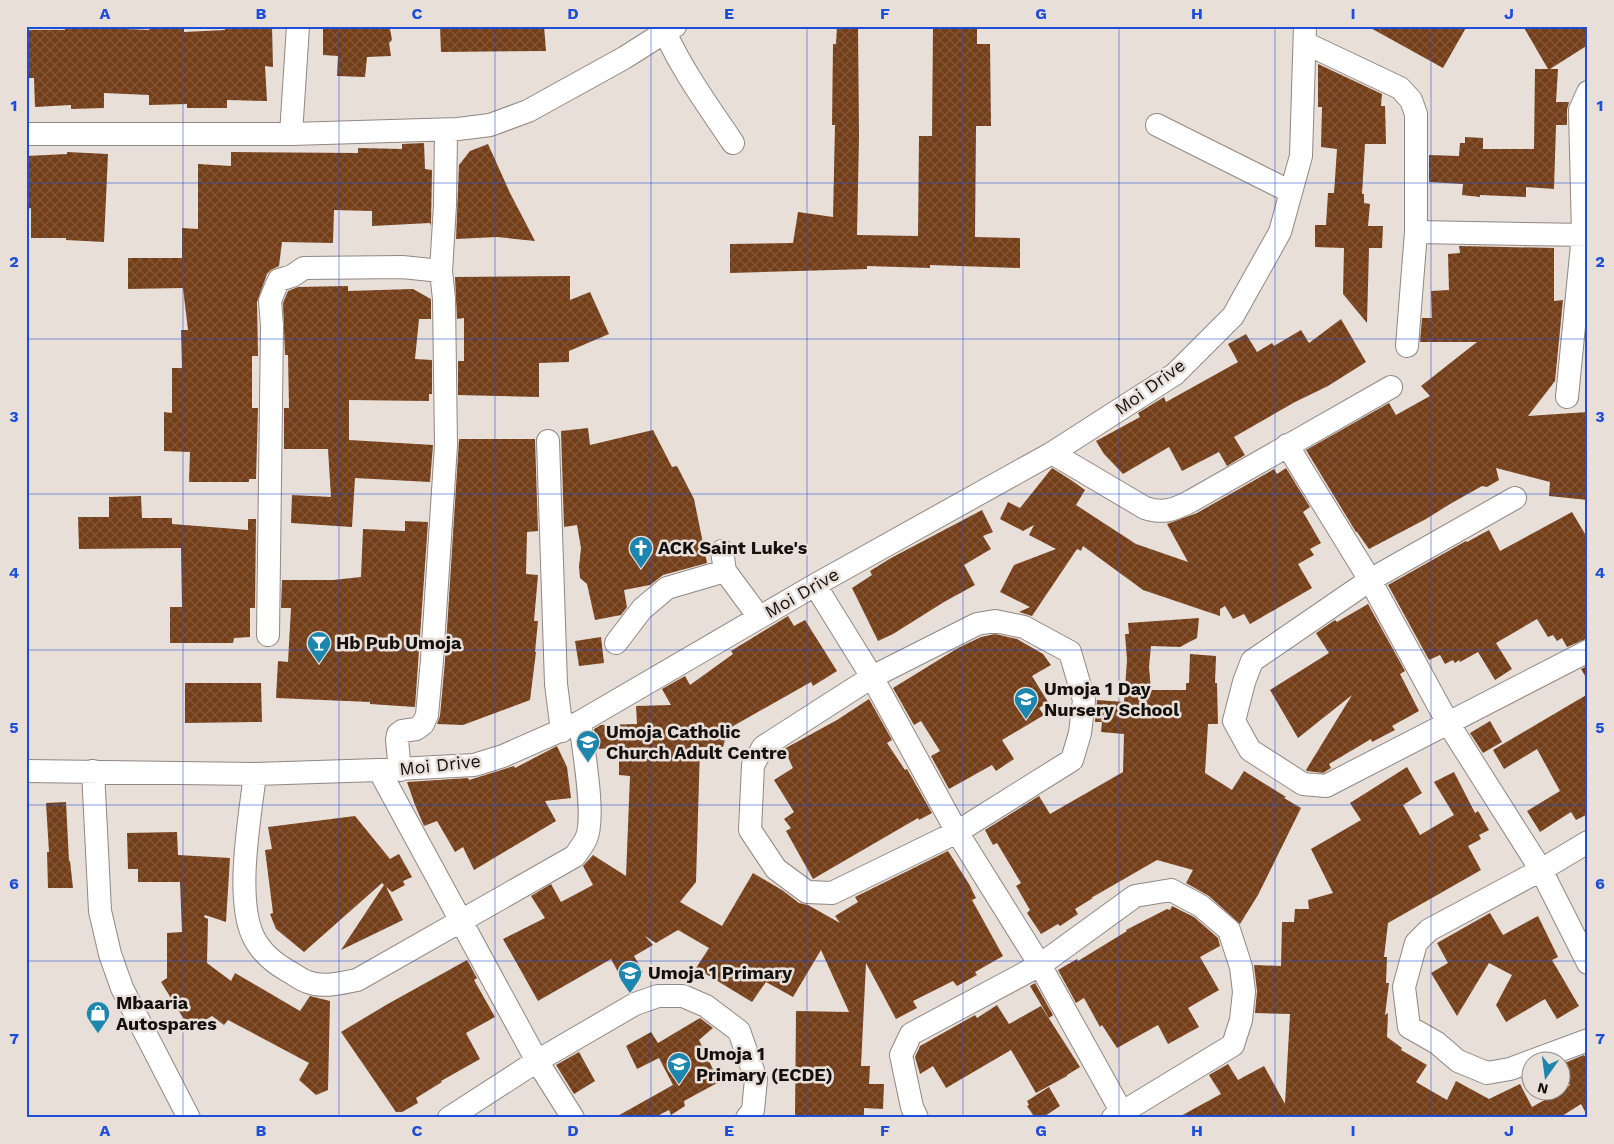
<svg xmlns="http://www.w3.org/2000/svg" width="1614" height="1144" viewBox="0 0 1614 1144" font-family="'Work Sans',sans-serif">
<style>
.building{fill:url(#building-cross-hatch)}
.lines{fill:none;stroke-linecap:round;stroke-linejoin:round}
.minor-casing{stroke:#908782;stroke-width:24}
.minor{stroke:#fff;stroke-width:22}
.grid{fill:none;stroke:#1d4ed8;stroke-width:1;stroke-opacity:0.55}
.labels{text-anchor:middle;stroke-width:5;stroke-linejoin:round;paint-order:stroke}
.street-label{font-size:18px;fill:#13100e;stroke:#e8dfd9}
.poi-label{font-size:18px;font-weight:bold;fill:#13100e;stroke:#e8dfd9;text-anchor:start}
.neatline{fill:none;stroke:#1d4ed8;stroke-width:2}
.grid-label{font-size:16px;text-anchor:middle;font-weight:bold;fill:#1d4ed8}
</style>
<defs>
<pattern id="building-cross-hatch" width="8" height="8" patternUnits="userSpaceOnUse" patternTransform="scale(1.25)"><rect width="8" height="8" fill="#743e18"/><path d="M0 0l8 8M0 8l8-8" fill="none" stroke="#825638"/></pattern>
</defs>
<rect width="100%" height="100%" fill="#e8dfd9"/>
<path class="building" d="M65,26h37v2l47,2v-4h35v6l41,-2v-4h47l1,41 -8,-1 2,35 -40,-1v8h-40v-4l-38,1v-10l-45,-2v15l-33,1v-4l-36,2 -1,-29h-7v-48h38z
M440,26h104l2,25 -105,1z
M837,26h21l1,110 -2,99 61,1 1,-100h13l1,-110h44v18h13l1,82h-15l-1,111 45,1v30l-90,-3v3l-63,-2v3l-137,4v-29l63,-1 5,-31 35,5 2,-92h-3l1,-81h3z
M1367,26h100l-24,42z
M1523,26h65v19l-38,24h8l-2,33h13l-2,8v15h-11l-2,64 -28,-2v10l-46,-2v2l-18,-2 1,-11 -34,-2v-27l30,1 1,-13h5v-6l18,1v11h51l1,-80h13z
M323,28l67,1 2,11 -3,3 2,13 -24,1 -2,20 -28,-1 1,-20 -15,-1z
M1318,64l64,30 -1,12h4l1,38h-21l-3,50h2v9l6,1 -2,22h15l-1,22h-13l-2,75 -24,-29 1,-46 -29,-1v-22h11l2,-32h6l3,-44 -16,-2 1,-40h-4z
M424,143l1,26 7,1 -1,56 -1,-3 -58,3v-15l-38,-1 -1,33 -51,-1 -3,24 -8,4 -4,4 -10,28 1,54h-6v52h6l-2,71h-7v3h-60l1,-30 -26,-1v-39l8,1v-45h10l-1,-38h7l-5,-42 -55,1v-31h54v-30l16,1v-65l33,2v-14l127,1v-5l44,1v-5z
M488,144l22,49 25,48 -38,-4 -41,2 3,-74 11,-14z
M67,152l41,2 -4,88 -38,-2v-2h-35v-30l-4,1 -1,-53 41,-2z
M1459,246l95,2v53l9,-1 -8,81 -27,35 60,-4v88l-39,-4 1,-14 -54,-14 3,12 -12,7 -5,-1 -32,18 -24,15 -57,30 -12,-17h-1l-50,-82 83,-47 7,12 34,-19 -9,-10 56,-44h-57l2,-24h10l-1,-27 18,-1 -1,-36 12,-1z
M570,276v24l20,-8 19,42 -40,17v11l-30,1v34l-81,-2v-34h6v-43l-7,1 -2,-42z
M348,286v5l65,-2 18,10v20h-12l-4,40 17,1v34h-3v7l-80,-1v40l84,5 -3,37 -75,-4 -3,49 -61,-4 1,-28 39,2 -3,-48h-44v-41h5l-1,-53h-3l-2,-52 5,-12 10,-4z
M1341,319l25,43 -38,24 -33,16 -61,35 11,18 -18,11 -8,-14 -37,19 -13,-24 -46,27 -19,-20 -8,-13 44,-24 -2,-4 26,-16 2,5 72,-40 -10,-18 18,-10 11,18 15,-9 2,3 27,-16 8,13z
M588,428l2,17 63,-15 19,37 5,-1 17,33 13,64 -44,12 -13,10 -26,5 3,17 -6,8 -26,5 -8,-36 -7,-6 -1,-11 2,-19 -4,-23 -13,2 -3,-96z
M459,439h76l3,92 -11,1 -1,42 12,1 -4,46h4l-3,31h1l-6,48 -67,25 -26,-1 3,-8 5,-55z
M1052,468l19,12 14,10 -9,15 60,39 52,18 -21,-38 30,-11 77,-44 3,5 9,-6 24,39 -7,5 18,31 -11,6 4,6 -16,9 14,24 -62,36 -6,-10 -11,5 -8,-13 -5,3v7l-77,-26 -60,-44 -2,5 -4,-2 -45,67 -13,-4 11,-5 -30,-15 14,-27 42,-16 -27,-14 5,-10 -11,6 -23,-12 8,-17 12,6z
M141,496l1,22h30v6l76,6v-11h8l-1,89h-5v29l-16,1 -1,5h-63v-36h12l-1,-59 -102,1 -1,-32h31v-20z
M982,510l11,22 -10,4 8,13 -27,16 11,20 -31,17 -51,32 -15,7 -26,-53 20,-13 -2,-4 21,-13z
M1572,512l16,27v99l-21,9 -5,-9 -5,3 -4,-6 -5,2 -11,-18 -41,24 16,26 -17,11 -17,-28 -18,10 -1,-2 -4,3 -2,-3 -8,4 -5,-9 -11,5 -41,-75 78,-44 1,1 22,-12 11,21z
M405,521l23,1 -13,185 -45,-3v-2l-94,-4 2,-37 10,1 3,-54h-10l1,-28h51l28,-3 2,-48 42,2z
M1368,604l37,67 -5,3 19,37 -27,15 3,4 -23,12 -1,-3 -42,25 2,4 -8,5 -16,-2 -1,-1 46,-75 -54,43 -28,-48 59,-37 -13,-20 19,-13 2,2z
M788,616l6,10 11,-6 32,51 -24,15 -2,-4 -83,47 -5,18h-23l-4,135 -16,20 42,24 31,-53 29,17 17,13 9,2 32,18 -5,-7 23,-14 -3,-5 93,-46 21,33 7,14 -4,2 31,56 -28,16 2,3 -20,11 -4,-5 -40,20 4,7 -21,11 -30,-56 -5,103h9l-1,18h15l-1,25 -19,-1v10h-69l1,-107 53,1 -28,-62 -28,47 -27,-15 -14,20 -56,-34 13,-20 -31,-18 -22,13 -11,-7 8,9 -19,11 9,16 -19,11 -13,-24 -73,42 -35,-62 42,-21 -14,-22 20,-12 10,18 32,-17 -10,-19 10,-11 33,21 4,-100 -11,-1v-23h-2v-4l-20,1 -3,-20 7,-4 36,-1 -1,-18 35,-1 -9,-16 23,-13 5,9 43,-31 -2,-3z
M1199,618l-2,20 -17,9 -29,-1 -2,21 2,23h35v-7h3l1,-29 26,2 -1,27h2l1,41h-10l-3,49 27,17 12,-19 42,26 -2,1 17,10 -43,87 -18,29 -31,-28 -23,-13 7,-13 -36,-10 -66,38h2l-18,11 3,5 -18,12 -2,-2 -17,10 -14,-21 3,-3 -14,-24 5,-3 -24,-40 -4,2 -8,-15 54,-34 11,18 73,-42 1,-38 -23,-2 1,-10h-7l2,-22 27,2 3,-42 -2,-26h4l-1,-11z
M995,634l22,5 26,15 8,11 -19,11 16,26 -9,6 5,7 -42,25 12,19 -18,12 -4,-6 -43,24 -18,-33 9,-5 -19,-30 -7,4 -21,-37 65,-40 23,-11z
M601,637l3,26 -25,3 -4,-25z
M1588,666v15l-7,-12z
M185,683h76l1,39 -77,1z
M1588,694v120l-12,6 -5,-8 -31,20 -13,-21 33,-20 -23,-42 -33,20 -11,-19z
M869,699l23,41 -5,3 18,27 2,-1 25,44 -13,7 -1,-2 -105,61 -27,-48 5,-3 -7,-9 10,-7 -20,-32 19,-12 -9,-19 53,-29z
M1490,721l12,21 -19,11 -13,-20z
M557,746l10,21 4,31 -26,3 11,20 -82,49 -11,-23 -8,5 -18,-31 -13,5 -9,-21 -8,-23 61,-4 1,2 45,-14 1,2z
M1407,767l15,26 -19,12 17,30 34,-20 -20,-33 20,-10 21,41 3,-2 11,19 -10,5 2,4 -13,7 13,24 -93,53 -4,34h3l-1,26h3l-4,32 3,-2 -1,24 15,11 -1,2 26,15 -11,17 31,18 9,-19 33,18 31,-15 12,23 27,-15h3l8,-7 -8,-17v-4l22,-9 4,7v55l-7,-13 -22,14h-382l44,-24 -12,-19 19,-11 10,16 26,-14 21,38 5,-90 -35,-1 2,-22 -3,-26 27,1 1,-44h12l1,-13h14l-1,-9 25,-7 -22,-44 50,-29 -11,-17z
M66,802l3,59h1l3,27h-25l-1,-36h2l-3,-49z
M355,816l35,43 9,-5 13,23 -9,4 2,4 -13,7 -6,-5 17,33 -62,30 43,-65 -2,-2 -78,69 -28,-23 -6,-15 3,-1 -8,-63 7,-1 -4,-22z
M177,832l1,23 52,3 -4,64 -21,-7 -1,2 4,2 -1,44 24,18 4,-8 65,38 10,-15 20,5 -2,89 -12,5 -17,-15 10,-17 -81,-43 -4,5 -12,-9 -22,13 -29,-47 6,-4v-45l15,-1 -2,-50h-42v-13h-10l-1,-36z
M1172,906l22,11 24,21 2,8 -20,11 19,33 -31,18 11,19 -31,17 -10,-19 -41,23 -15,-23 -2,2 -16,-29 -8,5 -18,-33 19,-11 1,2 49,-30 -1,-1 41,-21 3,1z
M1490,913l13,22 35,-19 20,41 -6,3 27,46 -22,13 -12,-20 -39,23 -10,-17 16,-30 -23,-12 -32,53 -26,-43 17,-10 -11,-20z
M467,960l10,18 -3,2 21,37 -29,16 14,26 -39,22 1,1 -26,16 2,5 -16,9h-6l-55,-80 45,-27z
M1035,983l18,32 -4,3 -19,-32z
M997,1005l12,19 32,-18 39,61 -13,8v1l-31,17 -25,-43 -65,38 -13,-22 -13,8 -5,-17 5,-11 55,-31 2,3z
M700,1018l13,10 -14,12 20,42 -35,19 1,5 -14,9 -2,-5 -16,8h-39l59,-33 -14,-27 -22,11 -11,-23 25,-14 7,11z
M579,1052l16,29 -21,13 -18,-29z
M1049,1087l11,19 -18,12h-7l-8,-12 2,-1 -2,-4z"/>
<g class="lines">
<g class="minor-casing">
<path id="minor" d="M675,26l-10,6c18,40 44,75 68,111
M1305,43l95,45 11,12 5,14v118l-9,114
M1157,125l134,67
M26,134h265l167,-5 32,-4 38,-14 96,-53 41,-26
M291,134l7,-108
M1416,232l172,3
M441,271l4,-66 1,-75
M1567,397l16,-162 -3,-125 8,-18
M548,441l8,243 6,47
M1287,445l83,135 78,143 93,147 47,93
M1052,453l93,55c18,6 29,2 46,-7l200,-114
M1515,498l-145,82 -118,81 -8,21 -10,39 16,29 53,34 23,2 262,-135
M722,551l3,20 34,46
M815,585l57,92 85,155 83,133 85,153
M995,621l29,6 46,25 14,48 -4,33 -8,27 -115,72 -125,61 -25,-1 -31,-23 -26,-39 3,-65 10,-18 109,-70 105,-53z
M268,635l4,-309 -2,-25 6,-15 3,-6 13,-4 12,-8 98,-1 39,4 3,28 2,146 -14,215 -5,55 -4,9 -7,5 -14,2 -4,3 -1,6 3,30
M616,643l26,-34 25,-21 58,-17
M379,770l158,291 36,57
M26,771l229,3 124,-4 95,-5 29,-9 77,-34 235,-137 237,-132 123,-79 58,-58 47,-84 21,-76 4,-130
M93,771l7,140 10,43 12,34 67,130
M255,774c-5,43 -20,123 -2,162 7,15 21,27 35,35 6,3 13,9 20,11 15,6 33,1 49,-2l218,-124c3,-5 8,-11 11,-17 10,-21 -3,-91 -6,-117
M1588,842l-47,28 -112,60 -13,13 -12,44 5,40 28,16 21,18 29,12 23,-4 78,-29
M449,1118l88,-57 98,-57 23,-8h25l23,10 33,25 17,48 -3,31 -6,8
M917,1118l-5,-11 -11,-52 10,-21 129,-69 95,-69 36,-6 30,16 28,24 12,37 3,25 -3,28 -8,25 -120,73"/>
</g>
<use href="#minor" class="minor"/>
</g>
<path class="grid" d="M183,26v1092M339,26v1092M495,26v1092M651,26v1092M807,26v1092M963,26v1092M1119,26v1092M1275,26v1092M1431,26v1092M26,183h1562M26,339h1562M26,494h1562M26,650h1562M26,805h1562M26,961h1562"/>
<defs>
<g id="church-pin" transform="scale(1.25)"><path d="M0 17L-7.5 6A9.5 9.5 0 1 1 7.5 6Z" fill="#1c86ae" stroke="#e8dfd9"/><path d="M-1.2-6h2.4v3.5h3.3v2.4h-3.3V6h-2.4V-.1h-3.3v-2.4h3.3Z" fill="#fff"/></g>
<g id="bar-pin" transform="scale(1.25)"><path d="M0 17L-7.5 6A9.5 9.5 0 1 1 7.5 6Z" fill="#1c86ae" stroke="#e8dfd9"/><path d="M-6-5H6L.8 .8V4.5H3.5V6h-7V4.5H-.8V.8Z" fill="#fff"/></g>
<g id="school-pin" transform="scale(1.25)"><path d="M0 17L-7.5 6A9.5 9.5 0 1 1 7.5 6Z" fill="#1c86ae" stroke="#e8dfd9"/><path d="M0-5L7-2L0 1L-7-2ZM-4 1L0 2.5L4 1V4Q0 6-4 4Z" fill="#fff"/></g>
<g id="shop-pin" transform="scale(1.25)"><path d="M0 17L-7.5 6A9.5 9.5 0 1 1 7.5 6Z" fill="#1c86ae" stroke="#e8dfd9"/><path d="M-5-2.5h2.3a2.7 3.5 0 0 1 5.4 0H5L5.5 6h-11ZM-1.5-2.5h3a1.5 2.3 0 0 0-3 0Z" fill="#fff"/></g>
</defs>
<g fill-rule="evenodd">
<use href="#church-pin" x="641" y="548"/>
<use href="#bar-pin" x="319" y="643"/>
<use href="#school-pin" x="1026" y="699"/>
<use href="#school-pin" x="588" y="742"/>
<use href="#school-pin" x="630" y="973"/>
<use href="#shop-pin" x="98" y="1013"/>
<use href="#school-pin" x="679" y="1064"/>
</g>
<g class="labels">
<g class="street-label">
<text transform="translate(1150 387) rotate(-36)" y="6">Moi Drive</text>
<text transform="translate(802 593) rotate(-30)" y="6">Moi Drive</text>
<text transform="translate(440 765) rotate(-6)" y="6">Moi Drive</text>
</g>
<g class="poi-label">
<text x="658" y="554">ACK Saint Luke's</text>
<text x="336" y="649">Hb Pub Umoja</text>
<text x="1044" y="695">Umoja 1 Day<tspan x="1044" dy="21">Nursery School</tspan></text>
<text x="606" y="738">Umoja Catholic<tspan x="606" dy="21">Church Adult Centre</tspan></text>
<text x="648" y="979">Umoja 1 Primary</text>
<text x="116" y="1009">Mbaaria<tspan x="116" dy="21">Autospares</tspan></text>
<text x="696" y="1060">Umoja 1<tspan x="696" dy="21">Primary (ECDE)</tspan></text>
</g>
</g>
<rect width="1614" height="1144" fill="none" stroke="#e8dfd9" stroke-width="55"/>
<g transform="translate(1546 1076) rotate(194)"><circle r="24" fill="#e8dfd9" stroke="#938c88"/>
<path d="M0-4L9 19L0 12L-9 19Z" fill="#1c86ae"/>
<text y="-8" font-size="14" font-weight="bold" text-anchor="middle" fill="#13100e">N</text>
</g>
<rect x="28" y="28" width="1558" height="1088" class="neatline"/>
<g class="grid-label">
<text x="105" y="19">A</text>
<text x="261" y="19">B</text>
<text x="417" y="19">C</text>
<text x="573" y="19">D</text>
<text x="729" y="19">E</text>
<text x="885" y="19">F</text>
<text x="1041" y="19">G</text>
<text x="1197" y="19">H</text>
<text x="1353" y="19">I</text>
<text x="1509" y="19">J</text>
<text x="14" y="111">1</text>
<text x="1600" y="111">1</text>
<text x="14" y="267">2</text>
<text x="1600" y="267">2</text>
<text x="14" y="422">3</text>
<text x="1600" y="422">3</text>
<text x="14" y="578">4</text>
<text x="1600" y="578">4</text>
<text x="14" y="733">5</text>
<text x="1600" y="733">5</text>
<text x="14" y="889">6</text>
<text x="1600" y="889">6</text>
<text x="14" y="1044">7</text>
<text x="1600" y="1044">7</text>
<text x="105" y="1136">A</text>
<text x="261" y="1136">B</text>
<text x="417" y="1136">C</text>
<text x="573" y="1136">D</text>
<text x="729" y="1136">E</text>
<text x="885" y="1136">F</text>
<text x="1041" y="1136">G</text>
<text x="1197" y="1136">H</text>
<text x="1353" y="1136">I</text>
<text x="1509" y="1136">J</text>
</g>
</svg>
